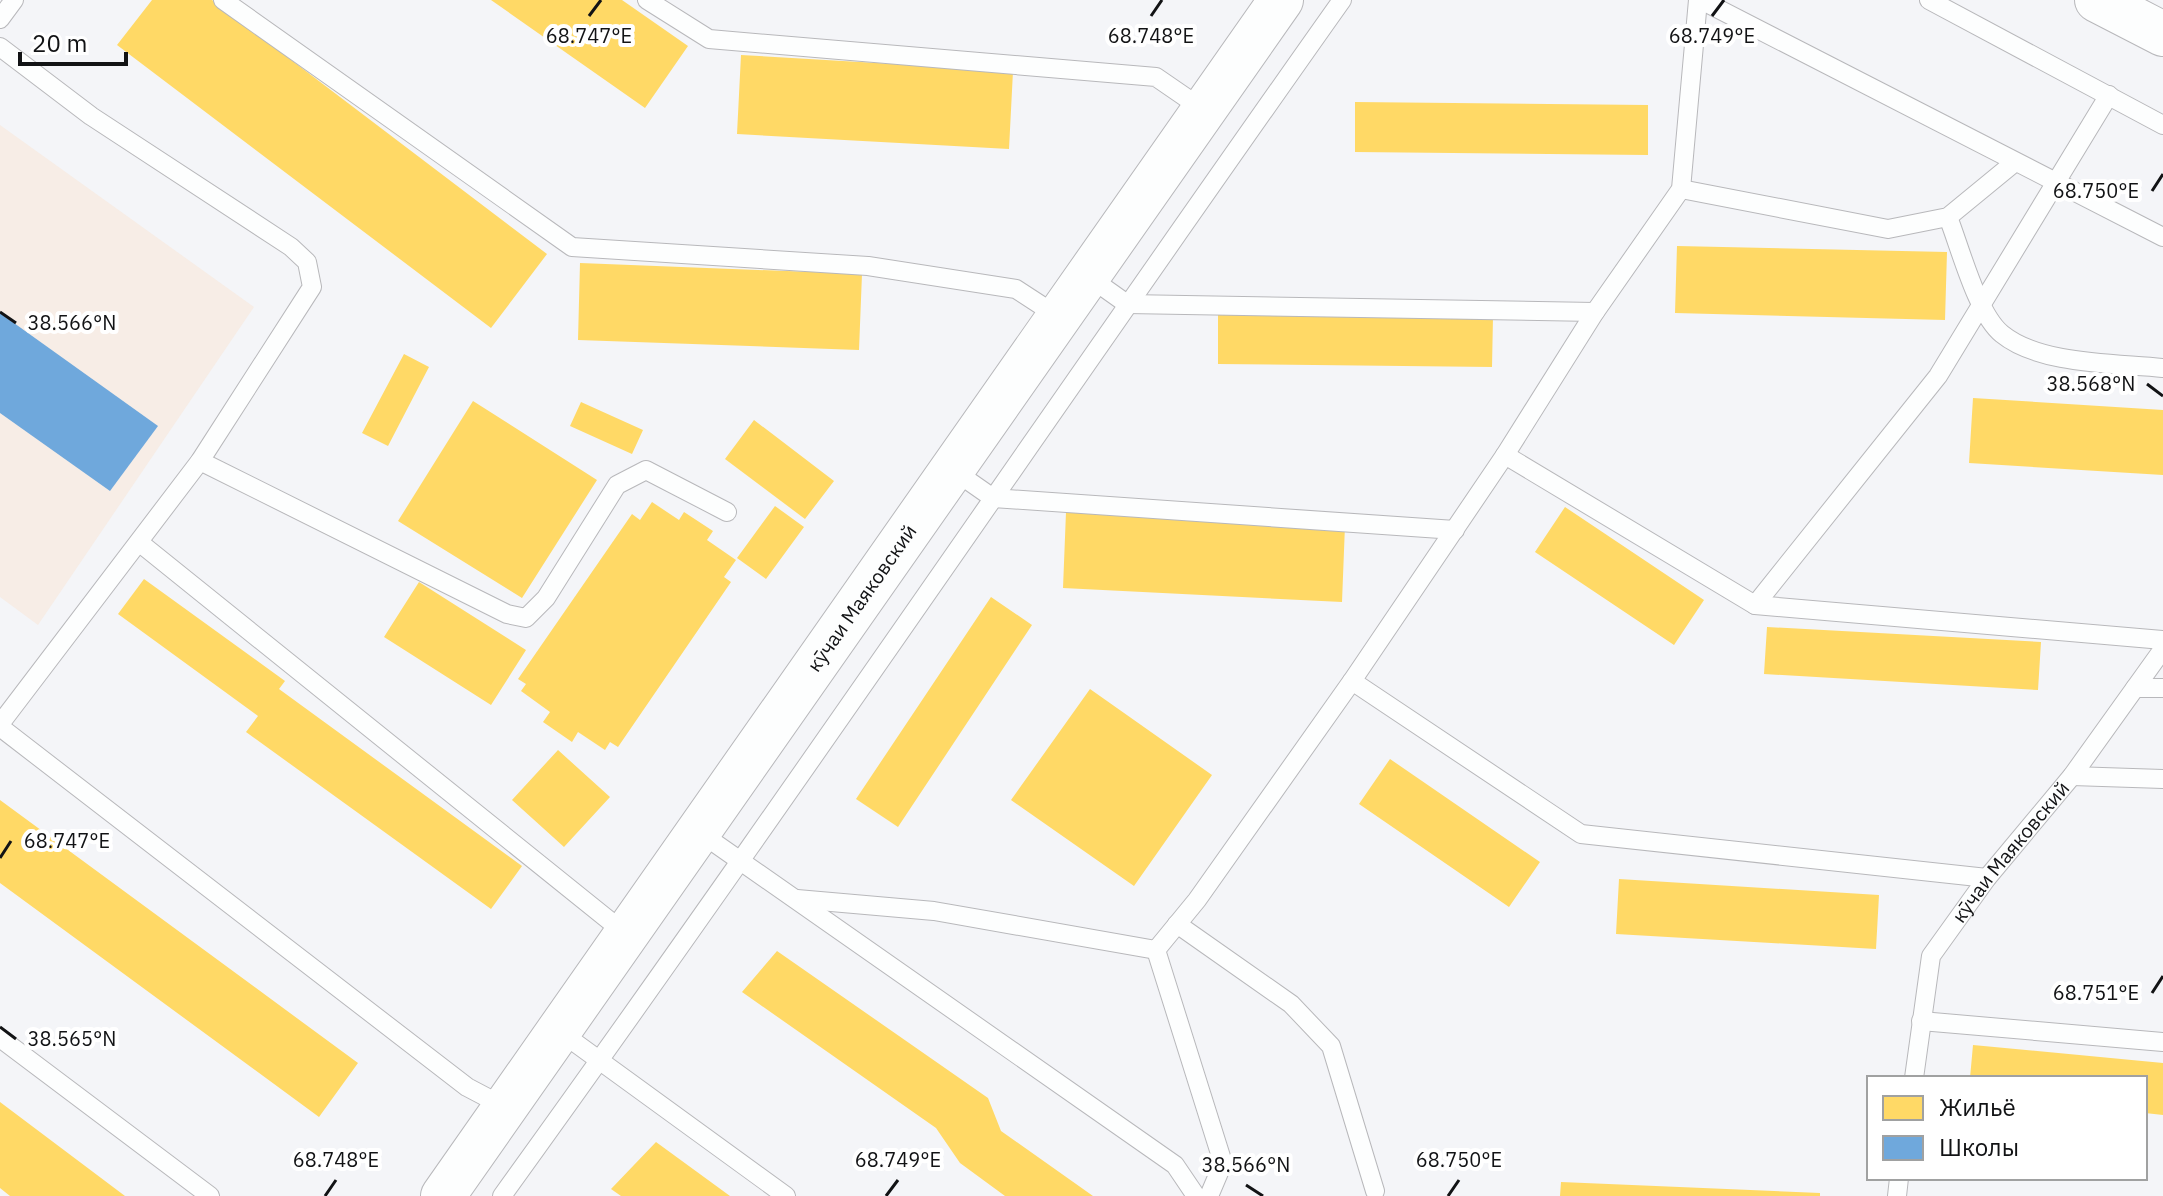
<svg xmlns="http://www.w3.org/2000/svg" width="2163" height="1196" viewBox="0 0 2163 1196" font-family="'IBM Plex Sans',sans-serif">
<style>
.education{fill:#f7ede6}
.homes{fill:#ffd966}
.schools{fill:#6fa8dc}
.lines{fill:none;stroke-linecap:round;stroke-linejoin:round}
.service-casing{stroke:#b8b8bb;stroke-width:20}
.tertiary-casing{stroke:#b8b8bb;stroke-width:46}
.service{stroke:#fdfefe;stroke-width:18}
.tertiary{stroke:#fdfefe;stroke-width:44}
.ticks{fill:none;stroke:#121315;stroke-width:3}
.labels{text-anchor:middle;stroke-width:8;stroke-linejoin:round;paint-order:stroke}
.street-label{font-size:20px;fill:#121315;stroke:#fff}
.ticks-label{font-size:20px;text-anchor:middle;fill:#121315;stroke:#fff;stroke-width:8;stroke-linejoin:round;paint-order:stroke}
</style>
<rect width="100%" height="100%" fill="#f4f5f8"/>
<path class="education" d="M0,125l254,182 -216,318 -38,-28z"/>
<path class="homes" d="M152,0h60l335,254 -56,74 -374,-283z
M491,0h131l66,46 -43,62z
M741,55l272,16 -4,78 -272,-15z
M1355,102l293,3v50l-293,-3z
M1677,246l270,6 -2,68 -270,-7z
M580,263l282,11 -3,76 -281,-10z
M1218,314l275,3 -1,50 -274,-3z
M404,354l25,13 -41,79 -26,-13z
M1973,398l190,12v65l-194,-12z
M473,401l124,79 -75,118 -124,-77z
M581,402l62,28 -11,24 -62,-28z
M754,420l80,61 -29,38 -80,-60z
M652,502l27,18 5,-8 29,19 -6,9 29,20 -12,17 7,5 -113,165 -8,-5 -5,8 -27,-18 -6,10 -29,-20 7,-10 -29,-21 5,-7 -8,-5 114,-165 8,6z
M775,506l29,21 -38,52 -29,-21z
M1565,507l139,93 -30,45 -139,-93z
M1066,512l279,13 -3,77 -279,-14z
M144,579l141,102 -6,8 243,177 -31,43 -245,-177 12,-16 -140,-102z
M419,582l107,68 -35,55 -107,-68z
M991,597l41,28 -134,202 -42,-28z
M1767,627l274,15 -3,48 -274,-16z
M1090,689l122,86 -78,111 -123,-86z
M558,750l52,47 -46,50 -52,-47z
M1390,759l150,103 -31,45 -150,-103z
M0,800l358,263 -39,54 -319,-234z
M1619,879l260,16 -3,54 -260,-15z
M777,951l211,147 13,33 92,65h-88l-45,-33 -24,-35 -194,-136z
M1973,1045l190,18v52l-18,-2v-35h-175z
M0,1102l125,94h-115l-10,-8z
M656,1142l74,54h-109l-10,-7z
M1561,1182l259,11v3h-260z"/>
<path class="schools" d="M0,313l158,113 -48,65 -110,-78z"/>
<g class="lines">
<g class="service-casing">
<g id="service">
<path d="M223,0l349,247 296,19 148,23 43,28"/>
<path d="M647,0l62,39 447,38 48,33"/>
<path d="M1701,0l462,237"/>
<path d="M1929,0l234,125"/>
<path d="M0,19l14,-19"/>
<path d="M0,47l91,69 200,131 16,15 5,25 -112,174 -200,263"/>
<path d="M1681,189l207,40 60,-12 67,-55"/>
<path d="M1948,217c12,30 29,97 54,117 38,31 113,29 161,34"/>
<path d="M1089,277l38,27 468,8"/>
<path d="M1505,455l250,150 408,35"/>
<path d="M200,461l307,153 19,4 20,-20 71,-113 29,-15 81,42"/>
<path d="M953,470l40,28 462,32"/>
<path d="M140,543l486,391"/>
<path d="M1755,605l183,-229 171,-281"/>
<path d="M1352,681l153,-226 90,-143 86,-123 17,-189"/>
<path d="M2135,688h28"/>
<path d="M0,727l467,360 38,20"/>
<path d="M2072,776l91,3"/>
<path d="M699,832l476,333 21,31"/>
<path d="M797,899l137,12 222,39 41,-50 155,-219 229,153 406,44"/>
<path d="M1177,924l114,80 40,42 44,145"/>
<path d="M1156,950l67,213 -14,33"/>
<path d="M1921,1021l242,21"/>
<path d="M559,1031l227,165"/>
<path d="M0,1038l210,158"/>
<path id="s1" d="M1914,1078l17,-122 56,-78 85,-102 91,-127"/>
<path d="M502,1196c285,-395 558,-798 840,-1196"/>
<path d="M1897,1196l2,-18"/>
</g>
</g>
<g class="tertiary-casing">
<g id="tertiary">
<path d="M2097,0l66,34"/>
<path id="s2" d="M443,1196l838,-1196"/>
</g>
</g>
<use href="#service" class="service"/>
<use href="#tertiary" class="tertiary"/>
</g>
<path class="ticks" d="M589,16l12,-16M1151,16l11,-16M1712,16l12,-16M2152,191l11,-17M0,312l16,11M2147,384l16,12M0,858l11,-17M2152,993l11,-17M0,1027l16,12M1246,1185l17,11M325,1196l11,-16M886,1196l12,-16M1448,1196l11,-16"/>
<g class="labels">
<g class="street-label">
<text dy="7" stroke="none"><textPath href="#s2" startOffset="730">кӯчаи Маяковский</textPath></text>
<text dy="7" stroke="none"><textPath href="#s1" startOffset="254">кӯчаи Маяковский</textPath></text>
</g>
</g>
<g class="ticks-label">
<text x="589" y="43">68.747°E</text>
<text x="1151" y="43">68.748°E</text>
<text x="1712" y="43">68.749°E</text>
<text x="2096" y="198">68.750°E</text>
<text x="72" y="330">38.566°N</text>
<text x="2091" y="391">38.568°N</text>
<text x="67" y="848">68.747°E</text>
<text x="2096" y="1000">68.751°E</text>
<text x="72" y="1046">38.565°N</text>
<text x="336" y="1167">68.748°E</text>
<text x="898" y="1167">68.749°E</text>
<text x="1459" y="1167">68.750°E</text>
<text x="1246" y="1172">38.566°N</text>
</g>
<rect x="1867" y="1076" width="280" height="104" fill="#ffffff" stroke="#a0a1a1" stroke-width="2"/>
<rect x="1883" y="1096" width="40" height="24" fill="#ffd966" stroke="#a0a1a1" stroke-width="2"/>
<text x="1939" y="1116" font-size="24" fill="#121315">Жильё</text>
<rect x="1883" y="1136" width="40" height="24" fill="#6fa8dc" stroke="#a0a1a1" stroke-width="2"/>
<text x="1939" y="1156" font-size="24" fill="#121315">Школы</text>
<path d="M20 52v12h106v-12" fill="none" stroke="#121315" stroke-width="4"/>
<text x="32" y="52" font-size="24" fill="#121315" stroke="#ffffff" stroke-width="6" paint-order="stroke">20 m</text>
</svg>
